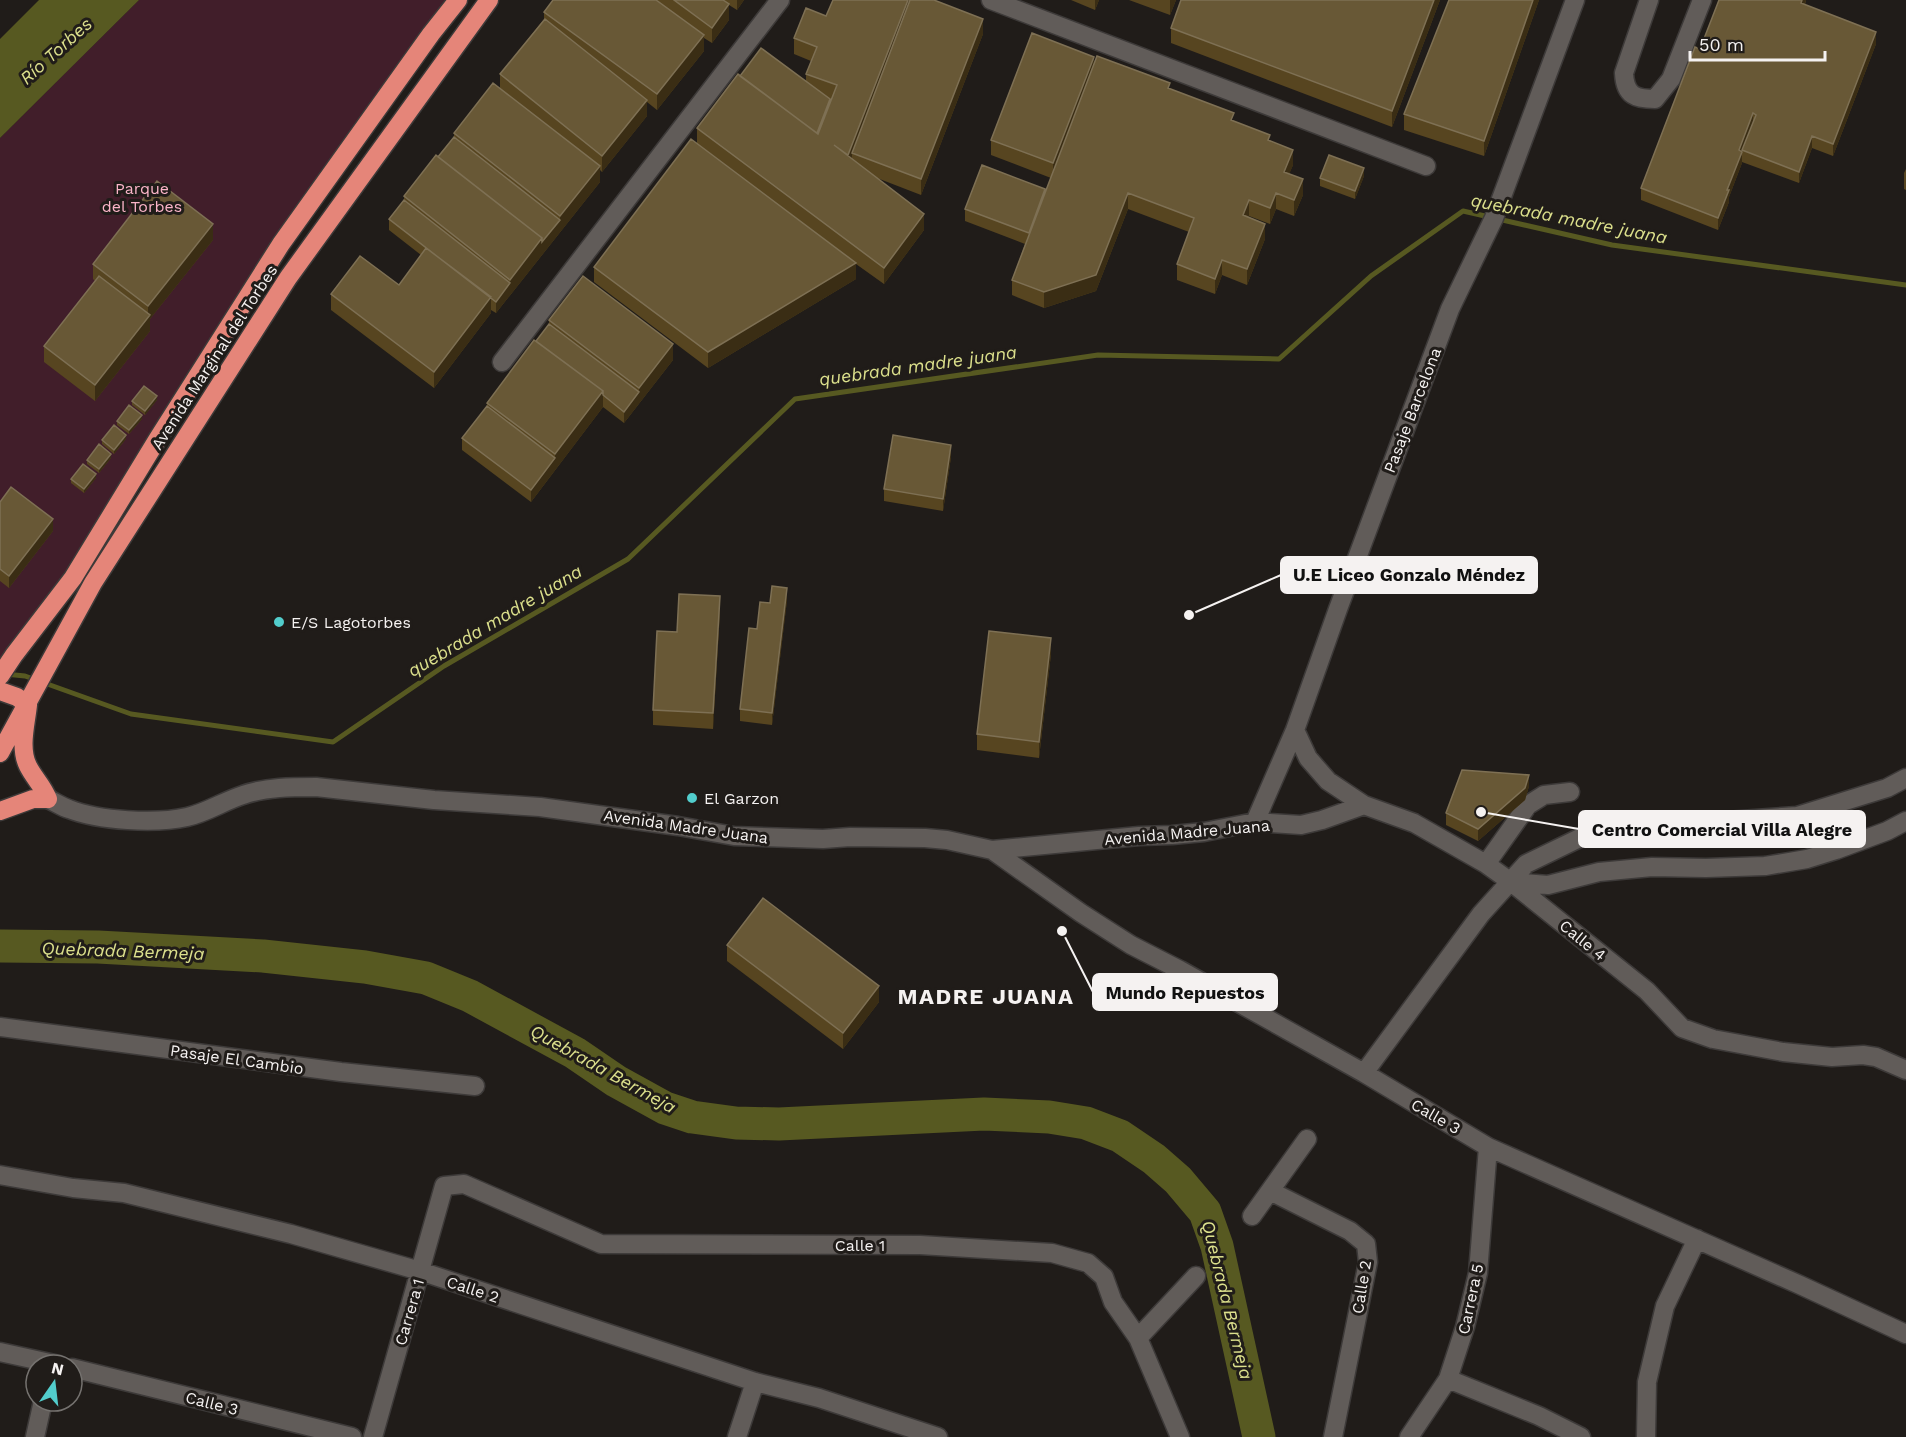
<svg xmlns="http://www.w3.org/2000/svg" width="1906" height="1437" viewBox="0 0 1906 1437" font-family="'Work Sans',sans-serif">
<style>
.green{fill:#411e2a}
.water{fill:#575921}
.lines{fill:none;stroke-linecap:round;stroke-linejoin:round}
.stream{stroke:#575921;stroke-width:5}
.river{stroke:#575921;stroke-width:33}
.street-casing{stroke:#3d3a39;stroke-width:21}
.highway-casing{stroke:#3d3a39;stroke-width:21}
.street{stroke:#615c59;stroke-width:18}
.highway{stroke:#e58579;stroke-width:18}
.wall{fill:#574520}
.shaded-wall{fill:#3a2d14}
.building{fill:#685836;stroke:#7e7054;stroke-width:1.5}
.poi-dot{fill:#52cdcc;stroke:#201c19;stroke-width:2}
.labels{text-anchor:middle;stroke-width:6;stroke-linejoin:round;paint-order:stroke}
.park-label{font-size:16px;fill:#fab4c8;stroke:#201c19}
.street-label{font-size:16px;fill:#f5f2f1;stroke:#201c19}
.poi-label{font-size:16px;fill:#f5f2f1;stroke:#201c19;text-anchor:start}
.water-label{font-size:18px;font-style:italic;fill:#dce08c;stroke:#201c19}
.district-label{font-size:22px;font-weight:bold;letter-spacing:1.5px;fill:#f5f2f1;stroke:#201c19}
.leader{fill:none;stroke:#f5f2f1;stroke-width:2}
.callout-dot{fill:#f5f2f1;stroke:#201c19;stroke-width:2}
.callout{fill:#f5f2f1;stroke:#f5f2f1;stroke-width:2}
.callout-label{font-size:18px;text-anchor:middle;font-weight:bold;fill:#111}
</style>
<rect width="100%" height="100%" fill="#201c19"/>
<path class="green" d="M139,0h319l-27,34 -431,642v-538z"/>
<path class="water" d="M39,0h100l-139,138v-99z"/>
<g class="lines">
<path class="stream" d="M5,674l20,2 106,38 202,28 111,-76 184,-107 167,-160 303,-44 181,4 92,-83 92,-65 149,34 294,40"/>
<path class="river" d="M0,946l98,1 165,9 102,11 61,11 44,18 105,57 41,28 49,27 27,9 44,6 43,1 205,-10 65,3 37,6 34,13 34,23 24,21 27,32 12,34 42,191"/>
<g class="street-casing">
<path id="street" d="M991,0l435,166
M1649,0l-25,73c1,23 12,26 31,26l16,-20 31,-79
M502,362l278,-362
M1295,730l13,28 20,23 36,24 50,18 72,41 25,18 136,109 35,37 31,11 70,13 49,5 31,-2 13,2 30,13
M48,799c7,3 14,8 21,10 30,12 87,15 118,8 19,-4 37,-16 56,-22 23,-8 49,-8 73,-8l118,13 106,7 138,19 56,10 89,3 27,-2 75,1 22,2 45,10 147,-14 33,-1 32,-3 51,-10 46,3 21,-5 42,-15
M1255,822l40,-92 43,-121 112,-300 44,-91 81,-218
M992,850l89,63 50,32 49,25 184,103 124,74 312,138 106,49
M1486,864l42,-59 16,-10 26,-3
M1511,882l37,3 51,-13 53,-5 54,1 59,-2 42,-7 29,-9 51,-19 19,-10
M0,1027l341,45 134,14
M1364,1073l117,-159 45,-50 64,-31 50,-6 157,-11 90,-28 19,-10
M0,1175l73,13 51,5 167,41 129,37 335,111 64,16 119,39
M1270,1191l80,40 16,13 2,18 -35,175
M1252,1216l55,-77
M1138,1338l58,-62
M0,1352l59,13
M72,1368l280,69
M1448,1379l91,37 42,21
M35,1437l8,-36
M373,1437l71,-251 20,-2 137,60 319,1 132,8 36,10 16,14 9,25 25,36 42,99
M737,1437l18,-55
M1409,1437l39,-58 17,-52 13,-54 10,-126
M1646,1437l1,-55 18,-76 32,-67"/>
</g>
<g class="highway-casing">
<path id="highway" d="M0,676l14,-21 59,-77 84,-138 124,-196 150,-210 27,-34
M0,691l17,6 11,8c-2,19 -9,43 0,61 6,12 15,20 20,33h-15l-33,12
M0,753l93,-170 195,-305 201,-278"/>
</g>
<use href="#street" class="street"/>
<use href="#highway" class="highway"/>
</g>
<path class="wall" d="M553,0h191l-7,10 -8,-5v15l-17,23 -8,-5v13l-47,59 -10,-8v14l-45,56 -2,-2v12l-104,131 -5,-3v3l-57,75 -103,-78v-16l68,-9 22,-30 -32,-25v-11l15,-19v-4l50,-59v-4l46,-45v-14l44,-55v-7z
M1071,0h28l-4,10z
M1129,0h47l-6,15z
M1440,0l-48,127 -221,-84v-15z
M1449,0h90l-55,156 -80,-26v-16z
M1719,0h87l-1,5 71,39 -43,112 -21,-8 -13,35 -57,-21v-7v8l-13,34v5l-11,28 -77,-30v-12l59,-139z
M826,16l157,18 -62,161 -44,-17 47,52 -40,54 -28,-20v15l-148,89 -114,-86v-15l103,-124v-15l43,-52 66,5v-7l5,-13 -17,-7v-16z
M1094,64l76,25 64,32 36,20 23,24 -4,9 14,21 -9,21 -18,-7 -6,15 -21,-8 -1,1 17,22 -18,46 -25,-10 -7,19 -38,-14v-16l12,-32 -61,-23 -32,82 -52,17 -32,-13v-15l13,-36 -60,-23v-12l80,-18 6,-13 -60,-23v-15z
M1906,169v21l-2,-1v-16z
M1364,176l-9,23 -35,-13v-8z
M213,240l-63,79v12l-55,70 -51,-39v-16l51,-65 -2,-2v-15z
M549,320l124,40 -49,63 -21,-16 -72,95 -69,-52v-12l25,-32v-3l62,-79z
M157,400l-12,15 -13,-10v-4z
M142,419l-13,15 -12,-9v-4z
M126,439l-12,15 -12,-10v-4z
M951,457l-8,54 -59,-10v-12z
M111,458l-12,15 -12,-9v-4z
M96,478l-12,15 -13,-10v-4z
M0,502l53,29 -44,57 -9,-7z
M787,600l-15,125 -32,-4v-12l17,-80 13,-26z
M720,612l-7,117 -60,-4v-15l24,-78z
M1051,654l-12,104 -62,-8v-16z
M1529,786l-4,14 -47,41 -32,-16v-12z
M727,945l152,57 -36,47 -116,-88z"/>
<path class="shaded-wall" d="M737,0h7l-7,10z
M908,0h3l-59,153v9l-4,9v-16z
M1095,0h4l-4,10z
M1170,0h6l-6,15z
M1434,0h6l-48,127v-16z
M1533,0h6l-55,156v-15z
M1802,0h4l-5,15v-12z
M729,4v16l-17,23v-15z
M983,19v15l-62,161v-16z
M1876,32v12l-43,112v-12z
M704,35v16l-47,59v-16z
M1094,57v15l-41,107v-16z
M830,99v12l-13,34v-12z
M647,100v16l-45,56v-16z
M1753,113v12l-11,25v13l-13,34v5l-11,28v-12l21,-68z
M1812,136v12l-13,35v-11z
M1293,150v15l-9,22v-15z
M600,166v16l-104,131v-11l14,-19v-3l32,-42 18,-18v-4z
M1364,168v8l-9,23v-8z
M1303,179v16l-9,21v-16z
M1128,193v16l-32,82 -52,17v-16z
M1276,193v16l-6,15v-16z
M1249,200v16l-6,15v-16z
M924,214v16l-40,54v-16z
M213,224v16l-63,79v12l-55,70v-16l53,-67v-12z
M1265,224v15l-18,46v-16z
M1222,260v15l-7,19v-15z
M856,263v16l-148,89v-16z
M491,297v16l-57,75v-16z
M673,344v16l-49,63v-11l15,-20v-4z
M603,391v16l-72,95v-12l24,-32v-4z
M157,396v4l-12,15v-4z
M142,415v4l-13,15v-4z
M126,435v4l-12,15v-4z
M951,445v12l-8,54v-12z
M111,454v4l-12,15v-4z
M96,474v4l-12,15v-4z
M53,519v12l-44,57v-12z
M787,588v12l-15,125v-12z
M720,596v16l-7,117v-16z
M1051,638v16l-12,104v-16z
M1529,775v11l-4,14 -47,41v-12z
M879,986v16l-36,47v-16z"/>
<path class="building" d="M553,0h103l48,35 -47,59 -113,-82z
M674,0h49l6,4 -17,24z
M833,0h75l-60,155 -14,-10 90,69 -40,54 -187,-140 41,-54 80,60 19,-49 -31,-11 11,-27 -23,-9 12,-30 20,8z
M910,0h24l49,19 -62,160 -69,-26z
M1181,0h253l-42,111 -221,-83z
M1449,0h84l-49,141 -80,-27z
M1719,0h83l-1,3 75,29 -43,112 -21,-8 -13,36 -57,-22 14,-35 -3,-2 -14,37 3,2 -15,38h2l-11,28 -77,-30 54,-141 5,2z
M545,19l102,81 -45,56 -102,-82z
M1032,33l62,24 -41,106 -62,-23z
M761,48l69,51 -13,34 -77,-57z
M1097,56l73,27 -2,5 66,25 -3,7 39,15 -2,5 25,10 -9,22 19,7 -9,21 -18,-7 -6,15 -21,-8 -6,15 22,9 -18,45 -25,-9 -7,19 -38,-15 17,-46 -66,-25 -32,82 -52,17 -32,-12z
M493,83l107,83 -40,50 -106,-83z
M454,137l106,83 -18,22v-4l-104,-81z
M691,139l165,124 -148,89 -114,-85z
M436,155l106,83 -32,42 -106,-84z
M1329,155l35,13 -9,23 -35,-13z
M982,165l63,24 -16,44 -64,-24z
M157,181l56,43 -65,82 -55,-42z
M404,200l106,83 -14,19 -107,-83z
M426,248l65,49 -57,75 -103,-78 29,-38 39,29z
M99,276l51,39 -55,70 -51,-39z
M583,276l90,68 -34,44 -90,-68z
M549,324l90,68 -15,20 -21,-17v-4l-67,-50z
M534,340l69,51 -48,63 -68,-51z
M144,386l13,10 -12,15 -13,-10z
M129,405l13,10 -13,15 -12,-9z
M487,406l68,52 -24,32 -69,-52z
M114,425l12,10 -12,15 -12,-10z
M893,435l58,10 -8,54 -59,-10z
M99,444l12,10 -12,15 -12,-9z
M83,464l13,10 -12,15 -13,-10z
M11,487l42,32 -44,57 -9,-7v-67z
M772,586l15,2 -15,125 -32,-4 9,-81 8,1 3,-27 10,1z
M679,594l41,2 -7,117 -60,-3 4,-79 20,1z
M989,631l62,7 -12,104 -62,-8z
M1462,770l67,5 -4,13 -47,41 -32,-16z
M763,898l116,88 -36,47 -116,-88z"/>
<g class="poi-dot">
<circle cx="279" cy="622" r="6"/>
<circle cx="692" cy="798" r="6"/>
</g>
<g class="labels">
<g class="park-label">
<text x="142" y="194">Parque<tspan x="142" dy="18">del Torbes</tspan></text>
</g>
<g class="street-label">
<text transform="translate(214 357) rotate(-57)" y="6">Avenida Marginal del Torbes</text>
<text transform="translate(1412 410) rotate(-69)" y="6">Pasaje Barcelona</text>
<text transform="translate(686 826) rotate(8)" y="6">Avenida Madre Juana</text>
<text transform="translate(1187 832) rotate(-5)" y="6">Avenida Madre Juana</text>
<text transform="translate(1583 940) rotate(39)" y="6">Calle 4</text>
<text transform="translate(237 1059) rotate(8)" y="6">Pasaje El Cambio</text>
<text transform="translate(1436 1116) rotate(30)" y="6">Calle 3</text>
<text x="860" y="1251">Calle 1</text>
<text transform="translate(1361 1287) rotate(-81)" y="6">Calle 2</text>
<text transform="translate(473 1289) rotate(18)" y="6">Calle 2</text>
<text transform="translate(1470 1299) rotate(-78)" y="6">Carrera 5</text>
<text transform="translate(409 1312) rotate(-74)" y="6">Carrera 1</text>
<text transform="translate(212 1403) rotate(14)" y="6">Calle 3</text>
</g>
<g class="poi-label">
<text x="291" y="628">E/S Lagotorbes</text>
<text x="704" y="804">El Garzon</text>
</g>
<g class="water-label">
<text transform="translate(56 51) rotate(-42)" y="6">Río Torbes</text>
<text transform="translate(1569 219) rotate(11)" y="6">quebrada madre juana</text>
<text transform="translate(918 366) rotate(-8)" y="6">quebrada madre juana</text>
<text transform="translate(495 621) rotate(-31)" y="6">quebrada madre juana</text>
<text transform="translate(123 951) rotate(2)" y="6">Quebrada Bermeja</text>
<text transform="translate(603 1069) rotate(29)" y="6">Quebrada Bermeja</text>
<text transform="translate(1227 1300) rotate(76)" y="6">Quebrada Bermeja</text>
</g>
<g class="district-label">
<text x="986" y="1004">MADRE JUANA</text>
</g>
</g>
<path class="leader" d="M1189 615L1281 575M1481 812L1579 829M1062 931L1093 992"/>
<g class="callout-dot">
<circle cx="1189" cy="615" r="6"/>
<circle cx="1481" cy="812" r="6"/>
<circle cx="1062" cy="931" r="6"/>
</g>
<g class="callout">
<rect x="1281" y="557" width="256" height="36" rx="6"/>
<rect x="1579" y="811" width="286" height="36" rx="6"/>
<rect x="1093" y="974" width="184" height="36" rx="6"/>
</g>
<g class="callout-label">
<text x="1409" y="581">U.E Liceo Gonzalo Méndez</text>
<text x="1722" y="836">Centro Comercial Villa Alegre</text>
<text x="1185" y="999">Mundo Repuestos</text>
</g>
<g transform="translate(54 1383) rotate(14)"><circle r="28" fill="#201c19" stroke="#75726f" stroke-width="1.5"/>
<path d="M0-4.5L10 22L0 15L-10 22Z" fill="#52cdcc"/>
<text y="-9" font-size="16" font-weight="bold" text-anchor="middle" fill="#f5f2f1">N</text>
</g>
<path d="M1690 51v9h135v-9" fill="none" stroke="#f5f2f1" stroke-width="3"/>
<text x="1699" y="51" font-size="18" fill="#f5f2f1" stroke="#201c19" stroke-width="4.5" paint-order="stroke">50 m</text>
</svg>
